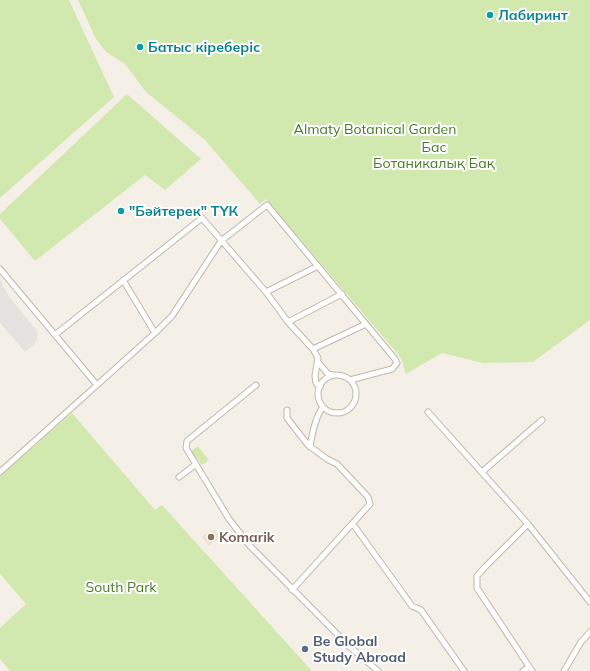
<svg xmlns="http://www.w3.org/2000/svg" width="590" height="671" viewBox="0 0 590 671" font-family="Mulish,sans-serif">
<style>
.education{fill:#ede4d1}
.green{fill:#d1e9af}
.parking{fill:#e5e2df}
.lines{fill:none;stroke-linecap:round;stroke-linejoin:round}
.minor-casing{stroke:#c0b7a9;stroke-width:7}
.minor{stroke:#fff;stroke-width:5}
.culture-dot{fill:#0f9aa8;stroke:#fff;stroke-width:1.5}
.education-dot{fill:#8d6e63;stroke:#fff;stroke-width:1.5}
.service-dot{fill:#5c6f8a;stroke:#fff;stroke-width:1.5}
.labels{text-anchor:middle;stroke-width:4;stroke-linejoin:round;paint-order:stroke}
.culture-label{font-size:14px;font-weight:bold;fill:#0d838f;stroke:#fff;text-anchor:start}
.park-label{font-size:14px;fill:#4a7b27;stroke:#fff}
.education-label{font-size:14px;font-weight:bold;fill:#785e54;stroke:#fff;text-anchor:start}
.service-label{font-size:14px;font-weight:bold;fill:#4e5e75;stroke:#fff;text-anchor:start}
</style>
<rect width="100%" height="100%" fill="#f4f0e7"/>
<path class="education" d="M214,529l6,8 -11,9 -7,-9z"/>
<path class="green" d="M0,0h69l45,97 -114,101z
M78,0h512v320l-57,42 -50,1 -41,-10 -36,21 -5,-16 -135,-159 -6,5 -56,-65 -58,-47 -21,-28 -19,-12 -10,-13z
M127,94l74,65 -36,31 -20,-15 -110,86 -35,-42v-5z
M72,413l83,97 7,-5 150,166h-302l-10,-12v-31l26,-24 -26,-30v-98z
M198,446l11,14 -7,5 -11,-14z"/>
<path class="parking" d="M0,279l9,18 29,35 -2,10 -11,10 -25,-29z"/>
<g class="lines">
<g class="minor-casing">
<path id="minor" d="M0,269l97,116
M123,280l32,53
M266,292l52,-26
M288,322l54,-28
M56,334l146,-116 64,74 22,30 25,27 5,9 -3,18 1,7 4,4
M313,349l53,-25
M318,362l10,12 5,1
M318 394a19 19 0 1 1 38 0a19 19 0 1 1-38 0Z
M256,385l-69,56 -1,7 43,71 21,27 100,101 28,24
M287,410v8l21,27 19,14 10,5 31,33 2,7 -78,86
M428,412l100,112 62,78
M310,447c2,-13 5,-30 13,-40
M0,472l155,-139 17,-17 49,-75 46,-36 128,154 2,4 -5,6 -42,11
M482,472l60,-52
M179,477l16,-12
M528,524l-42,42 -9,10v12l55,83
M355,527l57,79 9,4 43,61
M523,671l6,-4
M564,671l17,-29 9,-10"/>
</g>
<use href="#minor" class="minor"/>
</g>
<g class="culture-dot">
<circle cx="490" cy="15" r="4"/>
<circle cx="140" cy="47" r="4"/>
<circle cx="121" cy="211" r="4"/>
</g>
<circle class="education-dot" cx="211" cy="537" r="4"/>
<circle class="service-dot" cx="305" cy="649" r="4"/>
<g class="labels">
<g class="culture-label">
<text x="498" y="20">Лабиринт</text>
<text x="148" y="52">Батыс кіреберіс</text>
<text x="129" y="216">"Бәйтерек" ТҮК</text>
</g>
<g class="park-label">
<text x="375" y="134">Almaty Botanical Garden</text>
<text x="434" y="152">Бас<tspan x="434" dy="16">Ботаникалық Бақ</tspan></text>
<text x="121" y="592">South Park</text>
</g>
<g class="education-label">
<text x="219" y="542">Komarik</text>
</g>
<g class="service-label">
<text x="313" y="646">Be Global<tspan x="313" dy="16">Study Abroad</tspan></text>
</g>
</g>
</svg>
